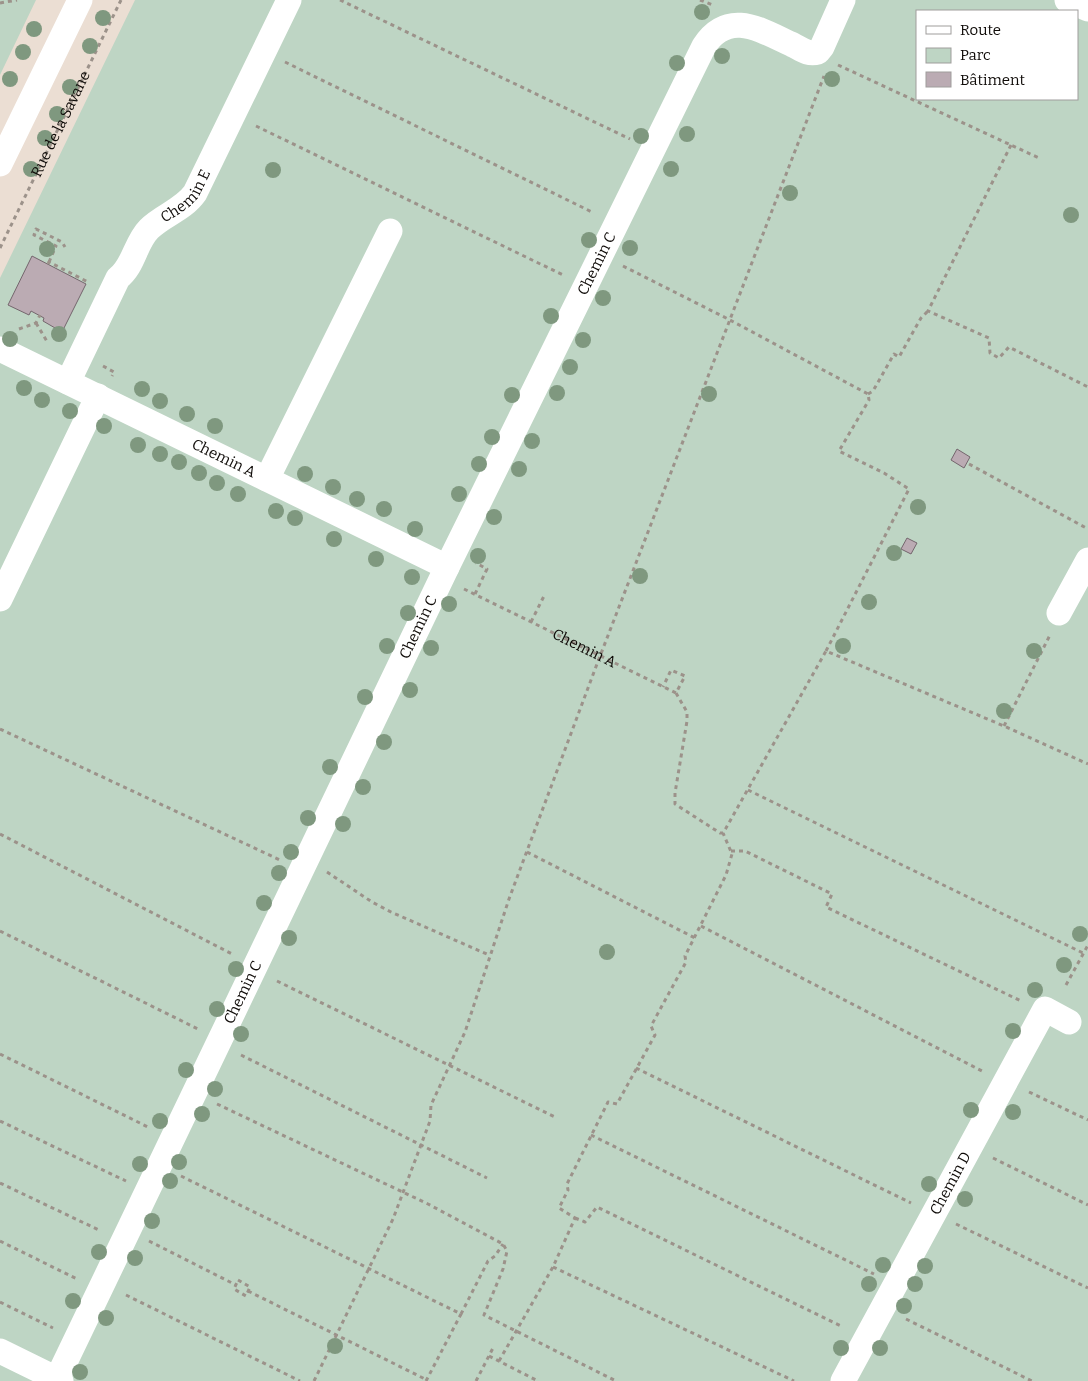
<svg xmlns="http://www.w3.org/2000/svg" width="1088" height="1381" viewBox="0 0 1088 1381" font-family="Bitter,serif">
<style>
.green{fill:#bed5c4;fill-rule:evenodd}
.building{fill:#bbabb3;stroke:#74666d}
.lines{fill:none;stroke-linecap:round;stroke-linejoin:round}
.path{stroke:#9c928a;stroke-width:3;stroke-dasharray:4 4;stroke-linecap:butt}
.minor{stroke:#fff;stroke-width:25}
.tree{fill:#7f987f}
.labels{text-anchor:middle;stroke-width:5;stroke-linejoin:round;paint-order:stroke}
.street-label{font-size:15px;fill:#0f0b08;stroke:#fff}
</style>
<rect width="100%" height="100%" fill="#ebded3"/>
<path class="green" d="M0,0h36l-36,75z
M135,0h942l11,5v1376h-1088v-1103zM917,11h160v88h-160z"/>
<path class="building" d="M32,256l54,28 -24,48 -19,-11 1,-3 -13,-7 -2,4 -21,-10z
M957,449l13,8 -6,11 -13,-8z
M907,538l10,5 -6,11 -10,-5z"/>
<g class="lines">
<g class="path">
<path d="M340,0l290,139"/>
<path d="M700,0l13,5"/>
<path d="M0,3l17,-3"/>
<path d="M285,62l309,151"/>
<path d="M838,65l201,93"/>
<path d="M256,126l307,149"/>
<path d="M1011,145l-83,166 61,27 1,15 9,5 10,-11 79,40"/>
<path id="s1" d="M0,248l121,-248"/>
<path d="M49,262l7,-16 -22,-11 2,-6 26,13 3,5"/>
<path d="M48,264l1,-2 39,20"/>
<path d="M623,266l107,54 138,74"/>
<path d="M36,323l12,20"/>
<path d="M19,329l17,-6 4,-8"/>
<path d="M103,366l11,6 -2,4"/>
<path d="M868,394l5,-3 21,-37 5,3 22,-39 7,-7"/>
<path d="M969,464l119,65"/>
<path id="s2" d="M464,589l212,104 9,-17 -14,-6 -8,17"/>
<path d="M475,594l12,-25 -11,-6"/>
<path d="M531,622l13,-26"/>
<path d="M826,651l83,-162 -25,-16 -45,-22 30,-51 -1,-6"/>
<path d="M676,693l11,19v9l-12,72v11l45,29h3l3,-5 100,-177 178,75 84,38"/>
<path d="M1004,726l46,-91"/>
<path d="M0,729l280,131"/>
<path d="M748,790l335,163"/>
<path d="M0,834l234,121"/>
<path d="M731,851h14l87,43 -6,13 195,94"/>
<path d="M527,852l168,86"/>
<path d="M327,872l45,30 19,10 98,43"/>
<path d="M701,926l281,145"/>
<path d="M0,931l198,98"/>
<path d="M277,981l278,136"/>
<path d="M1066,985l22,-40"/>
<path d="M0,1054l150,74"/>
<path d="M241,1055l246,123"/>
<path d="M636,1068l275,135"/>
<path d="M1029,1092l59,28"/>
<path d="M217,1104l211,100 75,40 4,7 -4,18 -19,46 132,66"/>
<path d="M0,1121l126,60"/>
<path d="M591,1135l283,139"/>
<path d="M993,1158l95,47"/>
<path d="M181,1176l280,138 27,-53 7,-5 8,-12"/>
<path d="M0,1183l101,48"/>
<path d="M575,1218l10,4 12,-15 246,120"/>
<path d="M956,1224l132,64"/>
<path d="M0,1241l77,38"/>
<path d="M149,1241l87,44"/>
<path d="M553,1267l241,114"/>
<path d="M238,1280l12,7 -4,9 -12,-7z"/>
<path d="M248,1291l179,89"/>
<path d="M126,1295l174,86"/>
<path d="M0,1302l53,26"/>
<path d="M906,1319l126,62"/>
<path d="M489,1356l49,25"/>
<path d="M499,1361l54,-94 22,-49 -16,-10 9,-18 -1,-6 41,-82 9,2 38,-69 -4,-9 35,-64 -1,-6 41,-81 6,-21 -9,-21"/>
<path d="M314,1381l79,-162 37,-98 1,-16 34,-73 44,-133 88,-235 227,-588"/>
<path d="M426,1381l35,-67"/>
<path d="M476,1381l17,-33"/>
</g>
<g class="minor">
<path d="M1067,0l21,9"/>
<path d="M0,164l80,-164"/>
<path id="s3" d="M0,349l447,218"/>
<path id="s4" d="M68,382l50,-104c16,-12 17,-35 31,-49 14,-14 34,-19 46,-36l94,-193"/>
<path d="M267,479l123,-248"/>
<path d="M0,599l98,-203"/>
<path d="M1059,613l29,-53"/>
<path d="M0,1351l61,30"/>
<path id="s5" d="M57,1379l390,-812 257,-521c25,-38 58,-15 89,-1 8,4 15,10 25,7l4,-5 21,-47"/>
<path id="s6" d="M843,1381l202,-372 24,13"/>
</g>
</g>
<g class="tree">
<circle cx="702" cy="12" r="8"/>
<circle cx="103" cy="18" r="8"/>
<circle cx="34" cy="29" r="8"/>
<circle cx="90" cy="46" r="8"/>
<circle cx="23" cy="52" r="8"/>
<circle cx="722" cy="56" r="8"/>
<circle cx="677" cy="63" r="8"/>
<circle cx="10" cy="79" r="8"/>
<circle cx="832" cy="79" r="8"/>
<circle cx="70" cy="87" r="8"/>
<circle cx="57" cy="114" r="8"/>
<circle cx="687" cy="134" r="8"/>
<circle cx="641" cy="136" r="8"/>
<circle cx="45" cy="138" r="8"/>
<circle cx="31" cy="169" r="8"/>
<circle cx="671" cy="169" r="8"/>
<circle cx="273" cy="170" r="8"/>
<circle cx="790" cy="193" r="8"/>
<circle cx="1071" cy="215" r="8"/>
<circle cx="589" cy="240" r="8"/>
<circle cx="630" cy="248" r="8"/>
<circle cx="47" cy="249" r="8"/>
<circle cx="603" cy="298" r="8"/>
<circle cx="551" cy="316" r="8"/>
<circle cx="59" cy="334" r="8"/>
<circle cx="10" cy="339" r="8"/>
<circle cx="583" cy="340" r="8"/>
<circle cx="570" cy="367" r="8"/>
<circle cx="24" cy="388" r="8"/>
<circle cx="142" cy="389" r="8"/>
<circle cx="557" cy="393" r="8"/>
<circle cx="709" cy="394" r="8"/>
<circle cx="512" cy="395" r="8"/>
<circle cx="42" cy="400" r="8"/>
<circle cx="160" cy="401" r="8"/>
<circle cx="70" cy="411" r="8"/>
<circle cx="187" cy="414" r="8"/>
<circle cx="104" cy="426" r="8"/>
<circle cx="215" cy="426" r="8"/>
<circle cx="492" cy="437" r="8"/>
<circle cx="532" cy="441" r="8"/>
<circle cx="138" cy="445" r="8"/>
<circle cx="160" cy="454" r="8"/>
<circle cx="179" cy="462" r="8"/>
<circle cx="479" cy="464" r="8"/>
<circle cx="519" cy="469" r="8"/>
<circle cx="199" cy="473" r="8"/>
<circle cx="305" cy="474" r="8"/>
<circle cx="217" cy="483" r="8"/>
<circle cx="333" cy="487" r="8"/>
<circle cx="238" cy="494" r="8"/>
<circle cx="459" cy="494" r="8"/>
<circle cx="357" cy="499" r="8"/>
<circle cx="918" cy="507" r="8"/>
<circle cx="384" cy="509" r="8"/>
<circle cx="276" cy="511" r="8"/>
<circle cx="494" cy="517" r="8"/>
<circle cx="295" cy="518" r="8"/>
<circle cx="415" cy="529" r="8"/>
<circle cx="334" cy="539" r="8"/>
<circle cx="894" cy="553" r="8"/>
<circle cx="478" cy="556" r="8"/>
<circle cx="376" cy="559" r="8"/>
<circle cx="640" cy="576" r="8"/>
<circle cx="412" cy="577" r="8"/>
<circle cx="869" cy="602" r="8"/>
<circle cx="449" cy="604" r="8"/>
<circle cx="408" cy="613" r="8"/>
<circle cx="387" cy="646" r="8"/>
<circle cx="843" cy="646" r="8"/>
<circle cx="431" cy="648" r="8"/>
<circle cx="1034" cy="651" r="8"/>
<circle cx="410" cy="690" r="8"/>
<circle cx="365" cy="697" r="8"/>
<circle cx="1004" cy="711" r="8"/>
<circle cx="384" cy="742" r="8"/>
<circle cx="330" cy="767" r="8"/>
<circle cx="363" cy="787" r="8"/>
<circle cx="308" cy="818" r="8"/>
<circle cx="343" cy="824" r="8"/>
<circle cx="291" cy="852" r="8"/>
<circle cx="279" cy="873" r="8"/>
<circle cx="264" cy="903" r="8"/>
<circle cx="1080" cy="934" r="8"/>
<circle cx="289" cy="938" r="8"/>
<circle cx="607" cy="952" r="8"/>
<circle cx="1064" cy="965" r="8"/>
<circle cx="236" cy="969" r="8"/>
<circle cx="1035" cy="990" r="8"/>
<circle cx="217" cy="1009" r="8"/>
<circle cx="1013" cy="1031" r="8"/>
<circle cx="241" cy="1034" r="8"/>
<circle cx="186" cy="1070" r="8"/>
<circle cx="215" cy="1089" r="8"/>
<circle cx="971" cy="1110" r="8"/>
<circle cx="1013" cy="1112" r="8"/>
<circle cx="202" cy="1114" r="8"/>
<circle cx="160" cy="1121" r="8"/>
<circle cx="179" cy="1162" r="8"/>
<circle cx="140" cy="1164" r="8"/>
<circle cx="170" cy="1181" r="8"/>
<circle cx="929" cy="1184" r="8"/>
<circle cx="965" cy="1199" r="8"/>
<circle cx="152" cy="1221" r="8"/>
<circle cx="99" cy="1252" r="8"/>
<circle cx="135" cy="1258" r="8"/>
<circle cx="883" cy="1265" r="8"/>
<circle cx="925" cy="1266" r="8"/>
<circle cx="869" cy="1284" r="8"/>
<circle cx="915" cy="1284" r="8"/>
<circle cx="73" cy="1301" r="8"/>
<circle cx="904" cy="1306" r="8"/>
<circle cx="106" cy="1318" r="8"/>
<circle cx="335" cy="1346" r="8"/>
<circle cx="841" cy="1348" r="8"/>
<circle cx="880" cy="1348" r="8"/>
<circle cx="80" cy="1372" r="8"/>
</g>
<g class="labels">
<g class="street-label">
<text dy="5" stroke="none"><textPath href="#s1" startOffset="138">Rue de la Savane</textPath></text>
<text dy="5" stroke="none"><textPath href="#s4" startOffset="224">Chemin E</textPath></text>
<text dy="5" stroke="none"><textPath href="#s5" startOffset="1239">Chemin C</textPath></text>
<text dy="5" stroke="none"><textPath href="#s3" startOffset="249">Chemin A</textPath></text>
<text dy="5" stroke="none"><textPath href="#s5" startOffset="834">Chemin C</textPath></text>
<text dy="5" stroke="none"><textPath href="#s2" startOffset="134">Chemin A</textPath></text>
<text dy="5" stroke="none"><textPath href="#s5" startOffset="429">Chemin C</textPath></text>
<text dy="5" stroke="none"><textPath href="#s6" startOffset="225">Chemin D</textPath></text>
</g>
</g>
<rect x="916" y="10" width="162" height="90" fill="#ffffff" stroke="#9f9d9c"/>
<rect x="926" y="26" width="25" height="8" fill="#ffffff" stroke="#9f9d9c"/>
<text x="960" y="35" font-size="15" fill="#0f0b08">Route</text>
<rect x="926" y="48" width="25" height="15" fill="#bed5c4" stroke="#9f9d9c"/>
<text x="960" y="60" font-size="15" fill="#0f0b08">Parc</text>
<rect x="926" y="72" width="25" height="15" fill="#bbabb3" stroke="#9f9d9c"/>
<text x="960" y="85" font-size="15" fill="#0f0b08">Bâtiment</text>
</svg>
